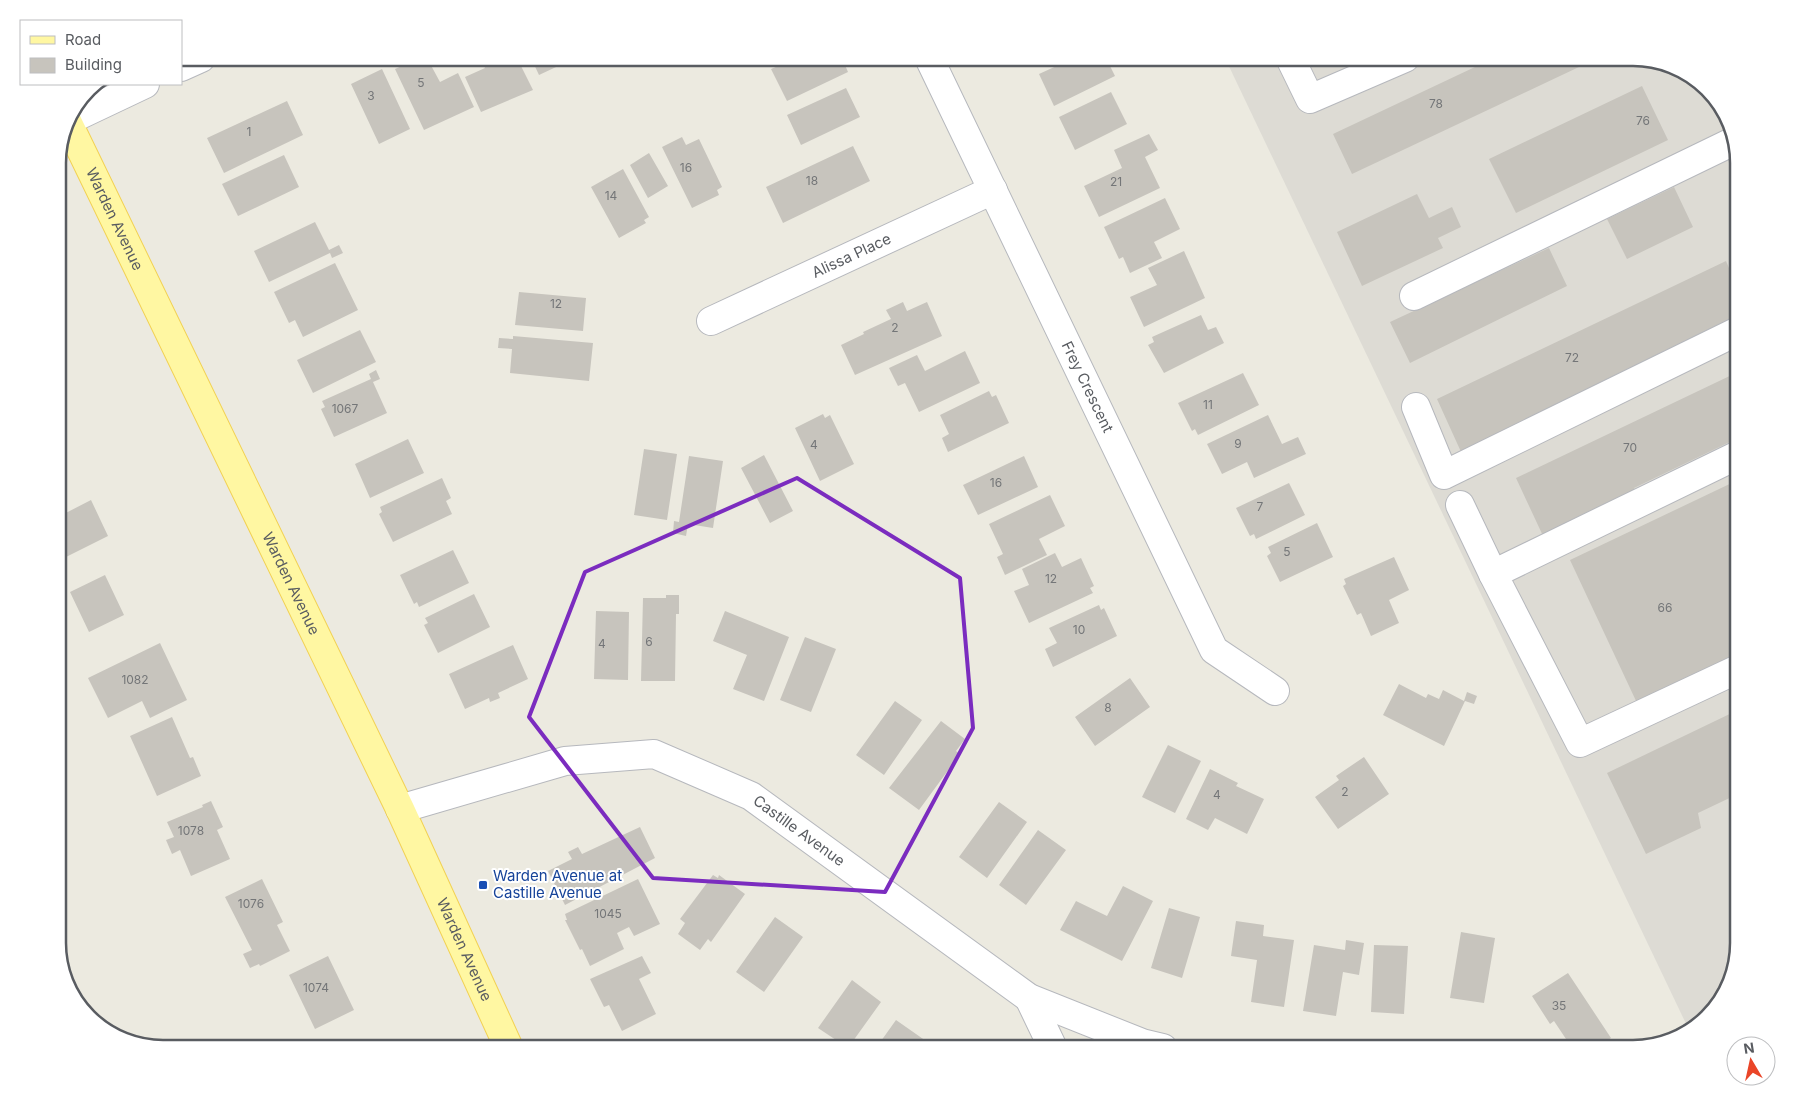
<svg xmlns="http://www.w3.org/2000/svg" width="1796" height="1106" viewBox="0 0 1796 1106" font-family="Inter,sans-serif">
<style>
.industrial{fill:#dddbd4}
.building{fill:#c7c4bd}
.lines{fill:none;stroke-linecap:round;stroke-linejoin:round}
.minor-casing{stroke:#b6b8bd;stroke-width:30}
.major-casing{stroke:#f2d153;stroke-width:30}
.minor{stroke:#fff;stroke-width:28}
.major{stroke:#fff7a2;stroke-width:28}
.marked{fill:none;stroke:#7b2cbf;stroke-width:4;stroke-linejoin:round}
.transit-dot{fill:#1a4fb4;stroke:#fff;stroke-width:2}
.labels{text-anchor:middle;stroke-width:4;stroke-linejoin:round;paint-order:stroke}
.number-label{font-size:12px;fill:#747678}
.street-label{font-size:15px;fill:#595c61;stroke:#fff}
.transit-label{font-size:15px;fill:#164399;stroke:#fff;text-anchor:start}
.rim{fill:none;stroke:#595c61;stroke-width:2.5}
</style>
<rect width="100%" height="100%" fill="#eceae0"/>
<path class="industrial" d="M1225,58h407l54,14 38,38 14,47v786l-14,53 -35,34z"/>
<path class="building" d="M420,58h7l13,24 18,-9 16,34 -50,23 -29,-61z
M480,58h37l16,32 -52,22 -16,-35 20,-9z
M531,58h39l1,2 -32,15z
M797,58h45l6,14 -61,29 -16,-32z
M1074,58h32l9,18 -61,30 -15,-32z
M1494,58h104l-246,116 -19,-40z
M382,69l28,60 -31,15 -28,-60z
M1642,86l26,54 -152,73 -27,-54z
M846,88l14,29 -59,28 -14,-30z
M1111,92l16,32 -52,26 -16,-33z
M287,101l16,34 -79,38 -17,-35z
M1149,134l9,16 -13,7 15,31 -61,29 -15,-31 38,-18 -8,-18z
M682,137l4,8 13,-6 23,48 -5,3 2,5 -27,13 -30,-61z
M853,146l17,35 -87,42 -17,-36z
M649,153l19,33 -20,12 -18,-33z
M284,155l15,32 -61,29 -16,-32z
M623,169l26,48 -5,3 2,3 -27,15 -28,-51z
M1674,187l19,40 -66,32 -20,-40z
M1417,194l12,24 23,-11 9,20 -23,11 5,10 -81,38 -25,-54z
M1165,198l15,31 -26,13 8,16 -32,15 -7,-16 -4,2 -15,-32z
M315,222l14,28 10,-5 4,8 -11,5 -2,-5 -61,29 -15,-31z
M1549,248l18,38 -157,77 -20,-41z
M1184,251l21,47 -61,29 -14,-30 27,-12 -9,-17z
M1726,261l12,28v33l-276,132 -25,-55z
M335,263l23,47 -55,27 -8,-17 -6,3 -15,-31z
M519,292l67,6 -3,33 -68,-6z
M903,302l4,9 20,-9 15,34 -87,39 -14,-30 23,-11 -1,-2 28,-13 -5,-9z
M1201,315l7,15 8,-3 8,16 -60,30 -16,-28 6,-3 -2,-5z
M360,330l16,32 -63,31 -16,-33z
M513,336l80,7 -4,38 -79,-8 2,-24 -14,-1 1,-10 14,1z
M965,351l15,32 -61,29 -14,-29 -7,3 -9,-18 28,-13 8,16z
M376,370l4,9 -7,3 14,31 -53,24 -13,-28 4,-2 -3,-6 49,-22 -2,-5z
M1738,372v66l-104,50 3,6 -93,44 -28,-60z
M1243,373l16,32 -61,30 -3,-6 -3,2 -14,-28z
M989,391l3,6 4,-2 13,28 -61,29 -6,-14 7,-4 -9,-19z
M823,414l2,4 5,-3 24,49 -34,17 -25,-53z
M1268,415l14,29 16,-7 8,17 -52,24 -7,-16 -25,12 -15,-30z
M408,439l16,34 -54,25 -15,-34z
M644,449l33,5 -10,66 -33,-5z
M764,455l29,56 -23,12 -29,-55z
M689,456l34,5 -10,67 -25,-4 -2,12 -13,-3 1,-12 5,1z
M1024,456l14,31 -60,28 -15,-30z
M442,478l9,20 -5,3 6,13 -59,28 -14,-28 3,-2 -2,-5z
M1738,480v175l-101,48 -67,-143z
M1289,483l16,32 -49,24 -2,-5 -4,2 -14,-28z
M1050,495l15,31 -26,13 8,16 -42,20 -8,-18 6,-3 -14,-30z
M91,500l17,36 -50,25v-44z
M1317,523l16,34 -53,25 -13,-26 4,-3 -3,-6z
M453,550l16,33 -50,24 -2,-5 -3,2 -14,-29z
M1055,553l7,14 19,-9 13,28 -4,2 3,5 -64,30 -15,-32 15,-6 -7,-16z
M1394,557l15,33 -20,10 10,23 -28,13 -10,-23 -4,2 -14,-29 3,-2 -2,-5z
M105,575l19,40 -35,17 -19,-40z
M474,594l16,33 -52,26 -14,-28 4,-2 -3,-5z
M666,595h13v19h-3l-1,67h-34l2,-83h23z
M1099,605l2,5 3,-2 13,28 -64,31 -8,-18 12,-6 -8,-15z
M596,611l33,1 -1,68 -34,-1z
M725,611l64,26 -25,64 -31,-12 14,-34 -34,-14z
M805,637l31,12 -25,63 -31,-12z
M160,643l27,57 -37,18 -8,-17 -34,17 -20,-40z
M513,645l15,34 -30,14 2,5 -10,4 -1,-4 -24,11 -16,-35z
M1130,678l20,29 -55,39 -20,-29z
M1399,684l27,14 2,-4 11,5 4,-9 21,11 3,-9 10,4 -3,8 -9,-3 -21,45 -61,-31z
M895,701l27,19 -38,55 -28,-20z
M1738,710v84l-40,19 3,15 -55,26 -39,-81z
M172,717l18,41 3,-1 8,19 -44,20 -27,-60z
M941,721l24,18 -9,12 4,3 -41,56 -30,-22z
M1168,745l33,16 -26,52 -33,-16z
M1364,757l25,37 -51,35 -23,-32 24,-17 -3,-4z
M1210,769l28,14 -2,3 28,13 -17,35 -32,-16 -7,12 -22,-11z
M211,801l12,26 -6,3 13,29 -39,17 -11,-26 -8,4 -6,-14 8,-3 -7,-15 36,-15 -1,-2z
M999,802l28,20 -40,56 -28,-21z
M640,827l15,31 -90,47 -17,-34 24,-12 -4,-7 10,-5 4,7z
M1038,830l28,20 -40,55 -27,-20z
M713,875l5,3 1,-3 26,19 -34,48 -3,-3 -8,11 -22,-16 7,-11 -5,-4z
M262,879l21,43 -6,3 13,26 -30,15 -1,-2 -9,4 -7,-14 9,-4 -27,-53z
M638,879l22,45 -26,12 -5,-9 -12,6 7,16 -34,17 -8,-17 -2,1 -15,-30h2l-2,-6z
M1123,886l30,15 -31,60 -62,-31 16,-29 31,15z
M1169,908l31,9 -18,61 -31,-10z
M775,917l28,20 -39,55 -28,-20z
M1236,921l28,4 -1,11 31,4 -10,67 -33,-5 6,-42 -26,-4z
M1461,932l34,6 -11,65 -34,-5z
M1346,940l18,3 -5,32 -16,-3 -7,44 -33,-5 11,-66 31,5z
M1374,945l34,1 -4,68 -33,-2z
M328,956l26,54 -39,19 -26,-54z
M642,956l9,17 -12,6 17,35 -34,17 -13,-26 -5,2 -14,-28z
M1568,973l43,65 -15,10h-18l-4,-5 -4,2 -16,-24 -4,3 -18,-28z
M852,980l29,22 -33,46 -30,-20z
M896,1020l40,28h-60z
M351,1041l4,7h-20z"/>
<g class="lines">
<g class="minor-casing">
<g id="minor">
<path id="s1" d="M929,58l285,592 61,41"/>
<path d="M1290,58l20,41 95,-41"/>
<path d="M181,67l20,-9"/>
<path d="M67,121l78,-37"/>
<path d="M1414,296l320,-155"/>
<path id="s2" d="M711,321l282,-131"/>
<path d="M1416,407l28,68 294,-144"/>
<path d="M1738,455l-245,119 87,169 158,-74"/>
<path d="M1460,505l33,69"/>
<path id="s3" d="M400,809l165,-48 89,-7 97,42 278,202 113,45 21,5"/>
<path d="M1029,998l24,50"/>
</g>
</g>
<g class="major-casing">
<g id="major">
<path id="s4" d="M67,121l333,688 109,239"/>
</g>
</g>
<use href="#minor" class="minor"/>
<use href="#major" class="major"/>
</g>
<path class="marked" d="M797,478l163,100 13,150 -88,164 -232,-14 -124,-161 56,-145z"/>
<rect class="transit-dot" x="478" y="880" width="10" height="10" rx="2.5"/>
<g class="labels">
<g class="number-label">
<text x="421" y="87">5</text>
<text x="371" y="100">3</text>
<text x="1436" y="108">78</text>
<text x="1643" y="125">76</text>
<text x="249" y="136">1</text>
<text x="686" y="172">16</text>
<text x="812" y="185">18</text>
<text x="1116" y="186">21</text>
<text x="611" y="200">14</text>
<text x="556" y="308">12</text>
<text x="895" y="332">2</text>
<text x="1572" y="362">72</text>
<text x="1208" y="409">11</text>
<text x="345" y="413">1067</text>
<text x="1238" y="448">9</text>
<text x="814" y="449">4</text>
<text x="1630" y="452">70</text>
<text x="996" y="487">16</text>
<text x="1260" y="511">7</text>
<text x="1287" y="556">5</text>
<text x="1051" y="583">12</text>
<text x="1665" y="612">66</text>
<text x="1079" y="634">10</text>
<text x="649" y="646">6</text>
<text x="602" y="648">4</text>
<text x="135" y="684">1082</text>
<text x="1108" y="712">8</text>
<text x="1345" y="796">2</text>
<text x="1217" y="799">4</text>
<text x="191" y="835">1078</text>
<text x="251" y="908">1076</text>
<text x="608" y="918">1045</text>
<text x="316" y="992">1074</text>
<text x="1559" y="1010">35</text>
</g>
<g class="street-label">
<text dy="5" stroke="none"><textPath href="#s4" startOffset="109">Warden Avenue</textPath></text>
<text dy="5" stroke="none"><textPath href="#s2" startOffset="155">Alissa Place</textPath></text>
<text dy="5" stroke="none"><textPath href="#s1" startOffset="365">Frey Crescent</textPath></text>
<text dy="5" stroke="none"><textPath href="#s4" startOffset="514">Warden Avenue</textPath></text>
<text dy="5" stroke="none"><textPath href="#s3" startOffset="426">Castille Avenue</textPath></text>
<text dy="5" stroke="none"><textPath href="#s4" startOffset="919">Warden Avenue</textPath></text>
</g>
<g class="transit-label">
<text x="493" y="881">Warden Avenue at<tspan x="493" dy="17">Castille Avenue</tspan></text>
</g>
</g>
<path d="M0 0H1796V1106H0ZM163 66H1633A97 97 0 0 1 1730 163V943A97 97 0 0 1 1633 1040H163A97 97 0 0 1 66 943V163A97 97 0 0 1 163 66Z" fill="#fff" fill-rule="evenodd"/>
<path class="rim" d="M163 66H1633A97 97 0 0 1 1730 163V943A97 97 0 0 1 1633 1040H163A97 97 0 0 1 66 943V163A97 97 0 0 1 163 66Z"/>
<rect x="20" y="20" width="162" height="65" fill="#ffffff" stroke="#bdbec0"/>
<rect x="30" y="36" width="25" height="8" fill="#fff7a2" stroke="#bdbec0"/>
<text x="65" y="45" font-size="15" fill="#595c61">Road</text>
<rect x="30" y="58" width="25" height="15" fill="#c7c4bd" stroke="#bdbec0"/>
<text x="65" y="70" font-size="15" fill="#595c61">Building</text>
<g transform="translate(1751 1061) rotate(351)"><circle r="24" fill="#ffffff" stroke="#bdbec0"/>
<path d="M0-4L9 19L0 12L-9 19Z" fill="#ea4528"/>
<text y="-8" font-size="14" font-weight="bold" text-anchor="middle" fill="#595c61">N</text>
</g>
</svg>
